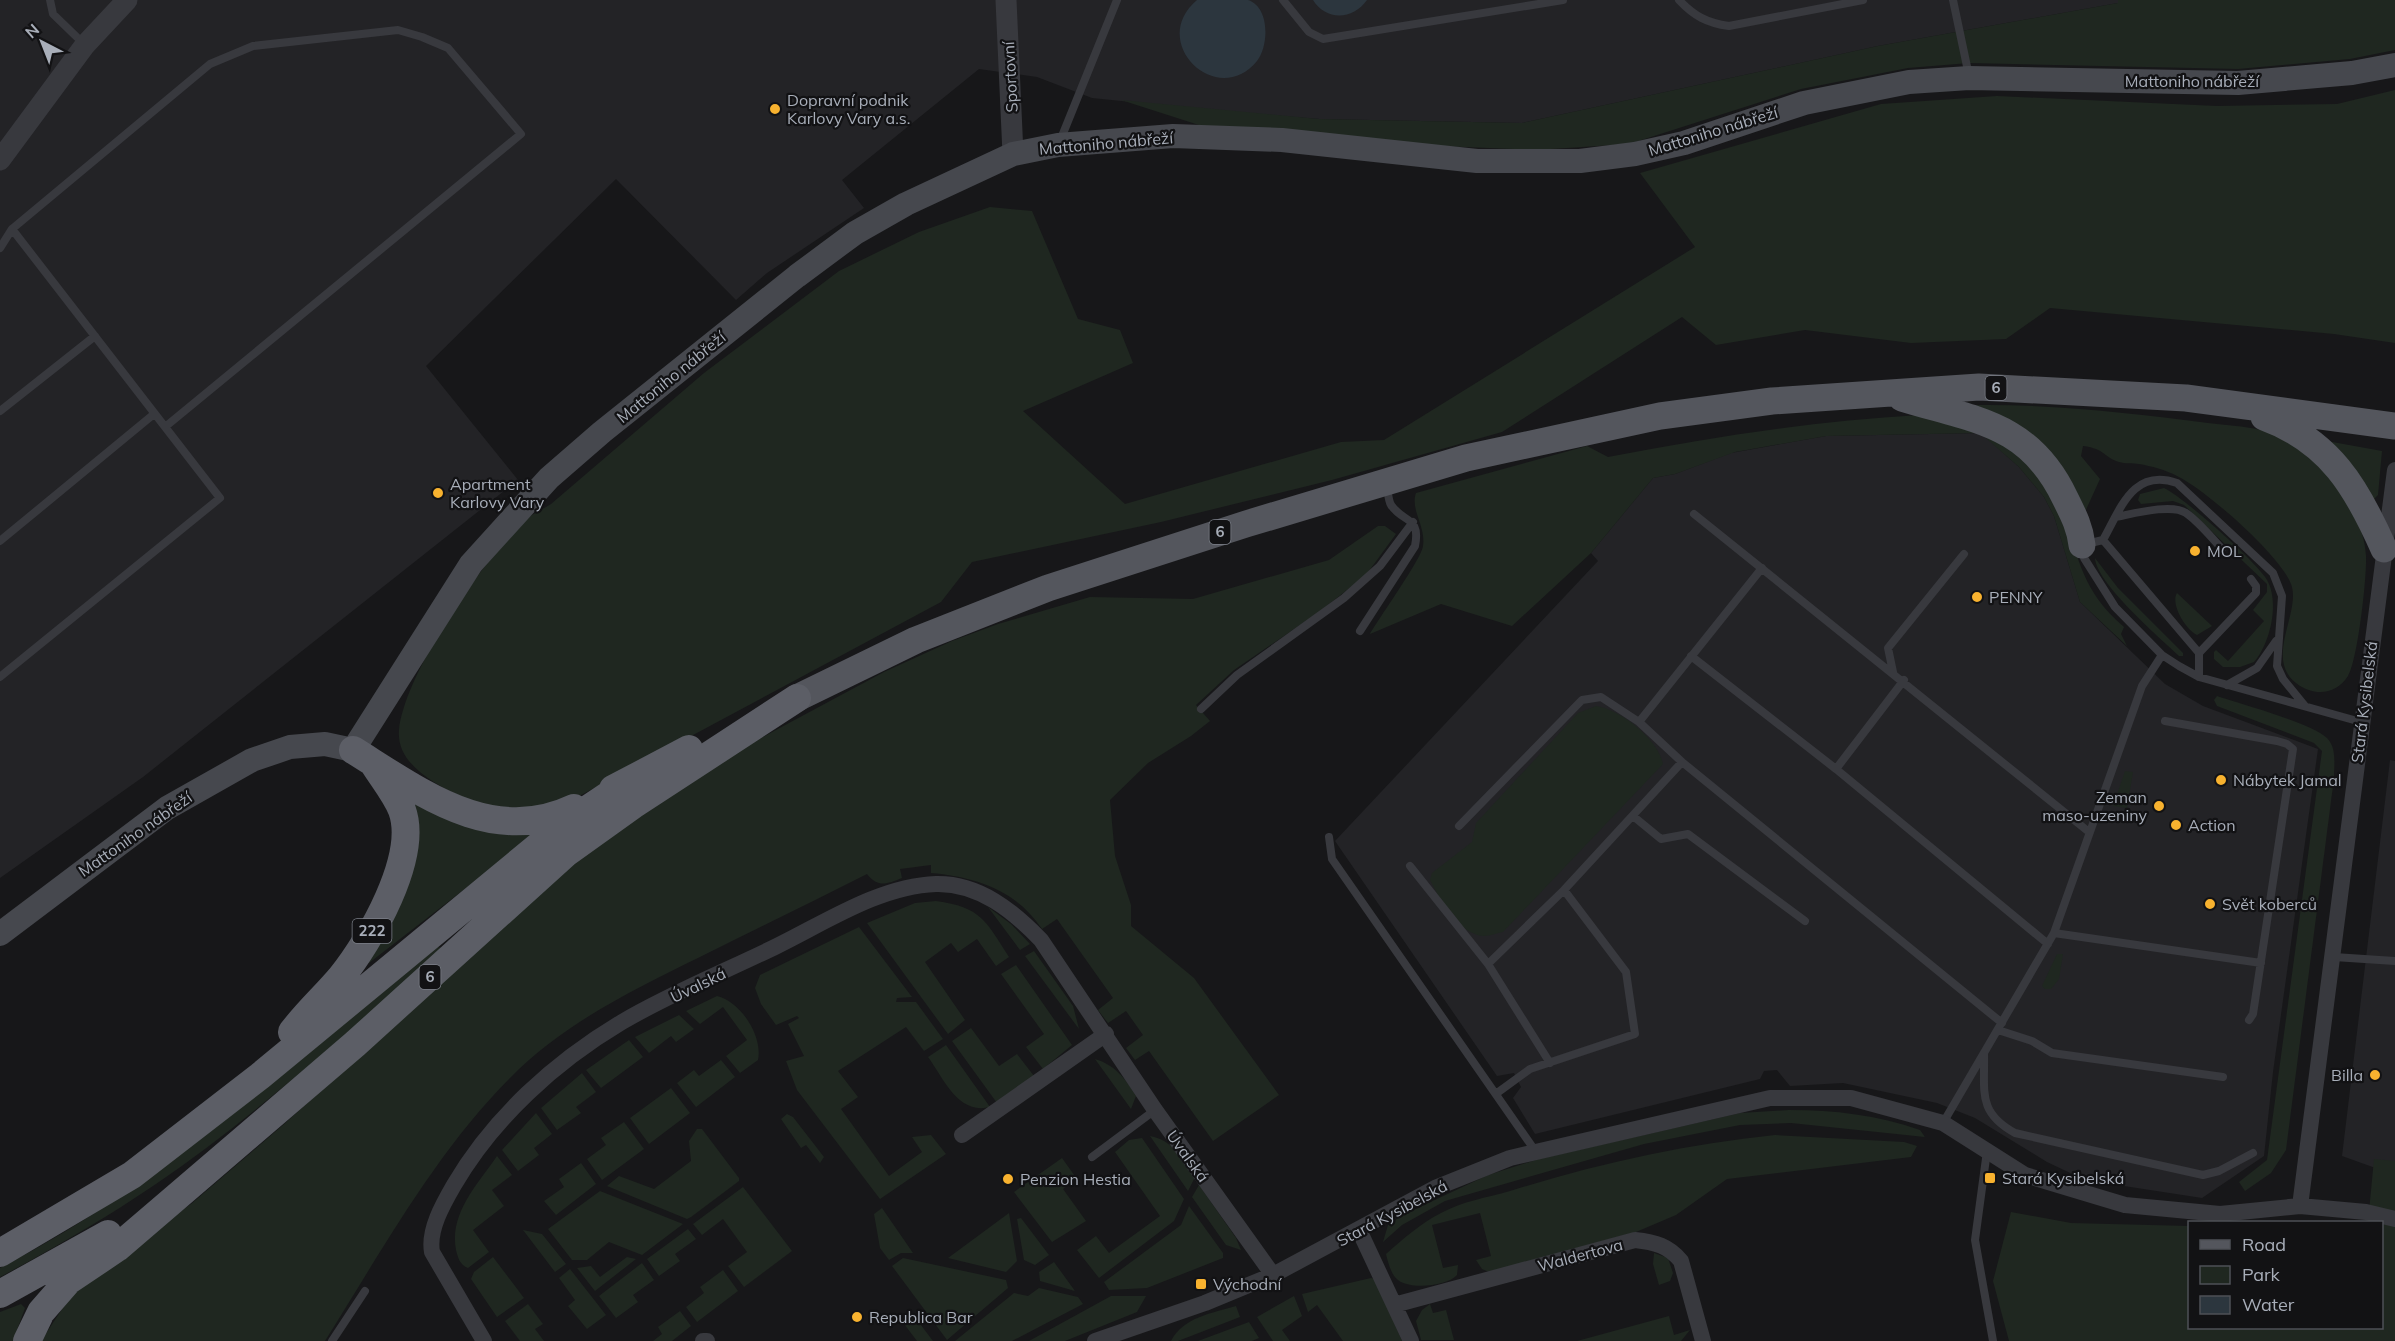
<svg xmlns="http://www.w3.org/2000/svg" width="2395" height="1341" viewBox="0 0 2395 1341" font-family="Mulish,sans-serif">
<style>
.built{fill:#232326}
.green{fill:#1f2720}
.water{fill:#2c363e}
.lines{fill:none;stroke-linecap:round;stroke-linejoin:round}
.service{stroke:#38393e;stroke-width:8}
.minor{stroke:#38393e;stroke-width:16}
.tertiary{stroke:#38393e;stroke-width:21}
.secondary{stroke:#46484e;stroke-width:24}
.primary{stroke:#54565d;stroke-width:27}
.trunk{stroke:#5c5e66;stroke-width:28}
.poi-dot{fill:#f8b22f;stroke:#121214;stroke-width:2}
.labels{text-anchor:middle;stroke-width:4.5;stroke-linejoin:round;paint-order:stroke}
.shield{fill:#121214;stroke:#7b7f88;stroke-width:1.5}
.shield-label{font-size:15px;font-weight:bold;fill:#a8aeb9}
.street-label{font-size:16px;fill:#a8aeb9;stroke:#121214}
.poi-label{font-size:16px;fill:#a8aeb9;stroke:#121214;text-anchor:start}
</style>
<rect width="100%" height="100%" fill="#171719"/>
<path class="built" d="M0,0h2118v3l-240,43 -356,77 -203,-4 -109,-9 -118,-12 -55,-21 -58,-8 -137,111 22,28 -97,65 -31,27 -120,-121 -190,187 92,114 -375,297 -143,101z
M1981,433l38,34 25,30 10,19 26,86 85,82 38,22 115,43 -45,323 -9,84 -62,42 -117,-18 -38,-18 -72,-44 -38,-15 -94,-20 -53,3 -13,-16 -13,1 -4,8 -225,55 -22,-36 8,-11 -7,-14 -17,3 -162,-235 263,-280 -7,-8 62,-75 22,-4 56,-21 95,-17z
M2390,760l5,1v414l-53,-19z"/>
<path class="green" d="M2118,0h277v50l-45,9 -112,10 -269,-6 -61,5 -107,21 -172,55 -93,6 -97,-4 -237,-20 -81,-26 198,19 203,4 356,-77 240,-43z
M2395,90v253l-61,-9 -284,-26 -44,31 -95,4 -106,-13 -89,15 -34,-28 -180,115 -170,48 -171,42 -189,40 -31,40 -371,199c-29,7 -55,11 -85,6 -9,-1 -17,-7 -25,-11 -25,-12 -64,-32 -61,-66 6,-57 84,-170 125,-209 8,-7 19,-12 27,-17l153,-131 135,-102 80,-39 71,-25 42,4 46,108 42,11 13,33 -110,48 102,93 216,-62 43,-2 311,-193 -55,-74 241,-69 116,-8 220,10 120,-2z
M1976,405c77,-1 156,8 232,18 24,3 52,3 74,15 15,8 36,23 49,36 11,11 18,34 26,48 6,12 8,21 9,34 1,20 -8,104 -18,120 -12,19 -34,21 -52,7 -31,-24 3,-68 -4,-96 -7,-28 -87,-98 -115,-111 -11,-6 -26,-10 -38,-12 -6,-1 -14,0 -20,-2 -16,-5 -13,-13 -36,-16l-2,10 19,23 -15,33 -94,-100z
M1920,415c14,2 31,2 45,7 41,16 82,48 98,91 17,48 19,78 61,114l-3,7 6,12 -47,-44 -26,-86 -10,-19 -25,-30 -39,-34 -154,3 -91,16 -60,22 -22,4 -62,75 -79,73 -71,-22 -71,30c9,-16 52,-76 53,-88 3,-20 -13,-36 -7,-53l171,-47 21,11c104,-20 206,-36 312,-42z
M2327,441l55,10 -4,44 -4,4z
M2164,488c18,8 93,74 103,92 13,22 3,64 -13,82l-14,5h-17l-9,-8v-7l2,-2 12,11 36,-40 -11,-11 14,-18v-8l-83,-79 -11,-4 -32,3 -3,-4 2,-6z
M1378,526h7l11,8 -30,41 -47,37 -85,58 -38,35 14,16 -19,15 -43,27 -38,37 5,56 16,49v21l63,52 85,117 -66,46 -64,-90 -14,9 -9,-12 17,-13 -17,-24 -18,12 -10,-13 15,-12 -56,-79 -15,10c-26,-39 -66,-52 -111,-56v-8l-31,4 2,9c-15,6 -24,10 -35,-4 -55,28 -111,55 -167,83 -67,33 -136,66 -190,121 -74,74 -129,174 -185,263h-284l29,-44 64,-54 57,-39 92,-79 273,-246 58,-47 132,-86 138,-74 68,-31 46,-17 92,-27 103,2 136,-39z
M2095,558l23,30 65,65v3h-4c-20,-19 -83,-73 -84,-98z
M2177,593l35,33 -15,9c-11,-5 -27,-31 -20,-42z
M2217,696c23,8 95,27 110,42 10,10 7,27 7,40l-48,372 -15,23 -26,18 -6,-9 28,-22 55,-409 -8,-8 -97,-37 -3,-6z
M1596,706c24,3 63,34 67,58l-160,168c-6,1 -13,4 -19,4 -25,-1 -44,-37 -54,-56l2,-7 40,-31 4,-19 102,-110z
M2125,771l8,1 -6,36 -14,-2z
M410,799l117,32 5,6 -163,126 -3,-2 48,-95c6,-24 2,-43 -4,-67z
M936,901c45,6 50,20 73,56l-13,9 -19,-27 -19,13 -7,-9 -26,19 40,58 -17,14 -81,-111 48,-20z
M988,907l23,17 19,20 -10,6z
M859,927l53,70 -15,1 -1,4h20l27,37 -19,12 -18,-24 -68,44 20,26 -17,12 48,67 33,-24 -10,-15 19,-2 15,19 -66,45 -83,-109 -11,-29 18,-5 -16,-32 11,-6 -2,-2 -21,9 -15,-21 -6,-16 5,-13z
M437,947l8,1c-94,81 -187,166 -289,236 -50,34 -102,64 -156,93v-9c161,-83 297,-207 437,-321z
M1034,951l39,55 6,23 -54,-73z
M2057,954h6l-4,25 -8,10h-6l-3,-3z
M1016,965l56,80 -29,24 -17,-22 18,-13 -43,-60z
M717,996c24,6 46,40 41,64l-18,13 -14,-17 21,-16 -24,-33 -23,17 -14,-13z
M679,1015l15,14 -18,13 -5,-6 -22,17 -14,-16z
M971,1028l28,38 18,-12 17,22 -37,27 -45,-62z
M629,1040l14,17 -42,31 -15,-18z
M946,1045l44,62c-32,8 -46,-28 -62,-50z
M1095,1059c20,6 31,20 41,37l-5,13z
M721,1060l14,17 -39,30 -19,-24 17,-13 5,6z
M582,1073l14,19 -20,15 5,6 -24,17 -16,-22z
M671,1088l19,25 -41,31 -19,-26z
M1789,1110c46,0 88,5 131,20l5,7 -134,-14 -51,2 -96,19 -199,57 -43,24 -19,17 5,-17 15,-10 85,-40 51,-16 201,-46z
M536,1113l16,21 -18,14 5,7 -21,16 -16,-21z
M787,1114l6,3 31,40 -4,6 -14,-18 -5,3 -20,-29z
M624,1122l20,27 -42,31 -15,-21 19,-14 -5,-7z
M697,1129h5l37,49v3l-48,36 -4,2 -80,-33 12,-10 35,13 37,-28 -2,-20z
M1775,1135l129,7 13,4 -6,11 -184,22 -51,36 -40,17 -147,40 -7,-3 -6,-9 15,-4 -11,-43 -48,12 11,43 15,-3 -1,10c-9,11 -47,15 -59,5 -7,-5 -10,-18 -12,-26 17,-15 35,-31 55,-41 22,-12 45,-15 69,-22 86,-27 176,-47 265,-56z
M1150,1136c23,4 32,23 45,41l-7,14z
M1142,1138l42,61 -10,22 -75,57 -22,-28 19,-14 13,17 51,-37 -45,-64 14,-12z
M497,1156l15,19 -20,15 12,16 -31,24 16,22 -21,16c-8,-3 -10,-10 -12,-18 -7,-37 22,-66 41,-94z
M1062,1158l15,21 -14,10 23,32 -34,21 -38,-50z
M2374,1159l21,2v180h-386l-16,-60 18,-69 60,11 118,3 1,102h192v-106h-14z
M581,1163l15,21 -40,31 -12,-14 20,-14 -5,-8z
M1199,1185l37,53 5,12 -15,-5 -34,-48z
M743,1187l49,64 -48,36 -16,-21 19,-14 -24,-33 -21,16 -9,-11z
M600,1191l83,33 -41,31 -33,-13 -22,18h-15l-24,-31z
M1189,1206l34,47v5l-76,30 -38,2 -5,-8 77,-57z
M882,1208l31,45h-12l-12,7 -9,-12 -6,-34z
M1009,1213l8,48 -11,11 -58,-14z
M1021,1218l28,37 -14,10 -11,-5 -7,-41z
M688,1229l8,10 -21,15 5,7 -21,15 -12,-17z
M523,1230l19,4 24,30 -11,8z
M1654,1253l14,5 5,15 -3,8 -11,4 -6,-21z
M493,1257l31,41 -27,19 -26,-38 3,-7z
M627,1257l9,2 -41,32 -18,-23 14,-2 9,11z
M903,1258l103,22 2,8 -61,52 -55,-74z
M1054,1262l21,29 -35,-10 -1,-9z
M642,1263l12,17 -21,15 5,7 -22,16 -17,-22z
M570,1269l36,46 -19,14 -19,-23 7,-6 -16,-22z
M723,1270l15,21 -41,31 -11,-15 18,-14 -4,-6z
M1371,1278l4,1 27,62h-59l-26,-36 -9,7 -6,-18z
M1039,1288l39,9 5,7 -71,37h-57l59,-48 14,3z
M1111,1296h35l-9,16 -72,29h-36z
M1294,1296l8,20 -20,14 8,11h-17l-16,-24z
M21,1304l4,4 -12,33h-13v-29z
M528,1304l15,20 -8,5 9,12h-24l-15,-20z
M1430,1304l3,9 13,-3 8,30h-33l-5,-19 6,-11z
M1236,1306l4,11 -62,24h-7c12,-24 42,-28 65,-35z
M680,1311l11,15 -19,15h-19l9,-7 -4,-7z
M911,1312l22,29h-16l-16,-21z
M1669,1316l5,19 16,-5 -9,11h-104z
M1249,1322l10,16 -7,3h-54z"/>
<path class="water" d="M1197,0c15,0 37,0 51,0 22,7 21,46 9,61 -40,49 -110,-19 -60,-61z
M1313,0h54c-14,20 -41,21 -54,0z"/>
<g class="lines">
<path class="service" d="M50,0l3,14 32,31
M1283,0l26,32 14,7 240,-39
M1679,0c15,16 28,23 50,26l134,-26
M1953,0l16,76
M1060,141l57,-141
M0,248l12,-19
M0,411l95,-75
M1694,514l395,318
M2116,517c16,-3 56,-14 70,-4 13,9 25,24 36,36
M2103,540l96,113v24
M0,541l154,-127
M1360,631l55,-85c6,-30 -12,-23 -24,-41 -3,-5 -3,-14 -4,-19
M2199,653l57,-60v-7l-5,-7
M1691,656l145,113
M1893,672l-5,-24 76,-94
M0,677l220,-179 -208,-269 198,-165 43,-18 145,-16 24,7 26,11 73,86 -356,293
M1904,680l-68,89 212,175
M2227,685l30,-17 19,-27
M2305,706l-22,-27 -6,-13 5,-70 -9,-23 -96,-90c-44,-15 -56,25 -74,57l-21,5 2,13 31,49 47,48 17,11 20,11 162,45
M1201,709l36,-34 107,-77 36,-32 33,-44
M2165,721l112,20 10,3 6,5 -40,265 -4,6
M1682,762l-43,-40 123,-154
M1633,816l28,23 27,-5 117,87
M1459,826l123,-126 19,-3 38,25
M1329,837l3,22 204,293
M1410,866l78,98
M2054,933l207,30
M2334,957l61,4
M1998,1030l34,11 20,12 171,24
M1984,1053c1,39 -7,59 31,80l188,42 16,-4 34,-18
M1550,1063l-62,-99 76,-74
M1497,1093l33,-24 105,-35 -9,-62 -62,-82 118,-128 320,261
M1943,1123l111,-190 88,-247 20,-31
M1987,1151l-12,89 18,101
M1092,1157l63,-47
M332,1341l33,-50"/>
<path class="minor" d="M962,1135l144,-101
M2300,1206l95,-736
M1359,1230l52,111
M1394,1305l241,-65c20,2 34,6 46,21l22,80
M484,1341l-52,-89c-4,-22 11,-48 22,-67 39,-67 101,-123 168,-163 49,-29 104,-51 155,-76 49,-24 103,-60 159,-62 43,-1 77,27 105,56l114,170 118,165
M703,1341h4
M1095,1341l110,-38 68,-28 162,-87 75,-30 260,-60h81l92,25 82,52 100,30 95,9 80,-8 66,6 29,7"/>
<path class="tertiary" d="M1006,0l7,154
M0,160l85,-115 42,-45"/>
<path class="secondary" d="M0,934l167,-126 85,-48 38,-13 35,-3 28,6 118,-186 78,-86 53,-46 195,-156 58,-43 51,-29 107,-50 45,-9 115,-9 109,4 195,21h103l55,-7 49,-11 120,-40 105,-21 60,-4 269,5 114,-10 43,-8"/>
<path class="primary" d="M1902,398c71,22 127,24 163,100 8,16 15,29 17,47
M2264,417c66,24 93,71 120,132
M797,698l119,-58 132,-52 198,-64 220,-66 194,-42 112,-15 207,-14 207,11 209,28"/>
<path class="trunk" d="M353,750c69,43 139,97 221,58
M613,789l76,-40
M292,1032c15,-20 33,-36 49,-55 29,-36 78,-120 61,-167 -6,-15 -18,-30 -27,-44
M0,1253l132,-78 128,-99 304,-251 66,-44
M0,1294l108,-60
M27,1341l14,-29 27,-31 49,-33 238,-204 211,-191 67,-48 164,-107"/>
</g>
<g class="poi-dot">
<circle cx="775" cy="109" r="6"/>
<circle cx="438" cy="493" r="6"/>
<circle cx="2195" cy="551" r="6"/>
<circle cx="1977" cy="597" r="6"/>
<circle cx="2221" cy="780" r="6"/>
<circle cx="2159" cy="806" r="6"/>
<circle cx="2176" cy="825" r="6"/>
<circle cx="2210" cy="904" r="6"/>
<circle cx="2375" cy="1075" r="6"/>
<rect x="1984" y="1172" width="12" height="12" rx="3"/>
<circle cx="1008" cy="1179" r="6"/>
<rect x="1195" y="1278" width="12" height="12" rx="3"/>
<circle cx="857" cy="1317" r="6"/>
</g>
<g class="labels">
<g class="shield">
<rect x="1985.5" y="376" width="21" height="24" rx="4.5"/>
<rect x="1209.5" y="520" width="21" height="24" rx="4.5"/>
<rect x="352.5" y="919" width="39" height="24" rx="4.5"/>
<rect x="419.5" y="965" width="21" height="24" rx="4.5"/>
</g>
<g class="shield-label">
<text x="1996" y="393">6</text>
<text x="1220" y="537">6</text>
<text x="372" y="936">222</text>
<text x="430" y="982">6</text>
</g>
<g class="street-label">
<text transform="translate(1010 77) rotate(-93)" y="6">Sportovní</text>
<text x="2192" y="87">Mattoniho nábřeží</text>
<text transform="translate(1713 131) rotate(-17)" y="6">Mattoniho nábřeží</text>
<text transform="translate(1106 143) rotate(-5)" y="6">Mattoniho nábřeží</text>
<text transform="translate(671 377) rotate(-39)" y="6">Mattoniho nábřeží</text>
<text transform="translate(2364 702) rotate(-83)" y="6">Stará Kysibelská</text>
<text transform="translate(135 834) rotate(-35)" y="6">Mattoniho nábřeží</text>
<text transform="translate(698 985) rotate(-26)" y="6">Úvalská</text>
<text transform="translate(1188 1156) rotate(54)" y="6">Úvalská</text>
<text transform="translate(1392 1213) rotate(-28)" y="6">Stará Kysibelská</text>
<text transform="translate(1580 1255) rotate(-15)" y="6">Waldertova</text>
</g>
<g class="poi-label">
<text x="787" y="106">Dopravní podnik<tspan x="787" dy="18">Karlovy Vary a.s.</tspan></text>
<text x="450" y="490">Apartment<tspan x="450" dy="18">Karlovy Vary</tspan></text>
<text x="2207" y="557">MOL</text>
<text x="1989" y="603">PENNY</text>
<text x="2233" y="786">Nábytek Jamal</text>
<text x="2147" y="803" text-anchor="end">Zeman<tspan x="2147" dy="18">maso-uzeniny</tspan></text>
<text x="2188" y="831">Action</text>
<text x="2222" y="910">Svět koberců</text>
<text x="2363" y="1081" text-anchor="end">Billa</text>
<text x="2002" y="1184">Stará Kysibelská</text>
<text x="1020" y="1185">Penzion Hestia</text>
<text x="1213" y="1290">Východní</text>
<text x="869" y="1323">Republica Bar</text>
</g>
</g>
<rect x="2188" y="1221" width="195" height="108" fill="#121214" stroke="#4e5056" stroke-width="1.5"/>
<rect x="2200" y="1240" width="30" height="9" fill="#54565d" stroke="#4e5056" stroke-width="1.5"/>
<text x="2242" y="1251" font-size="18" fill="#a8aeb9">Road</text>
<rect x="2200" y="1266" width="30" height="18" fill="#1f2720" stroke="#4e5056" stroke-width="1.5"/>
<text x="2242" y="1281" font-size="18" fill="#a8aeb9">Park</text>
<rect x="2200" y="1296" width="30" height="18" fill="#2c363e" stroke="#4e5056" stroke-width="1.5"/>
<text x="2242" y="1311" font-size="18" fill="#a8aeb9">Water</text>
<g transform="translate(42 42) rotate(318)" stroke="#121214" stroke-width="4.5" paint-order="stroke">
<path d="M0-4.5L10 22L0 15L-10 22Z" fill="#a8aeb9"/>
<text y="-9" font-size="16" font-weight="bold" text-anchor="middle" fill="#a8aeb9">N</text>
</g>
</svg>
